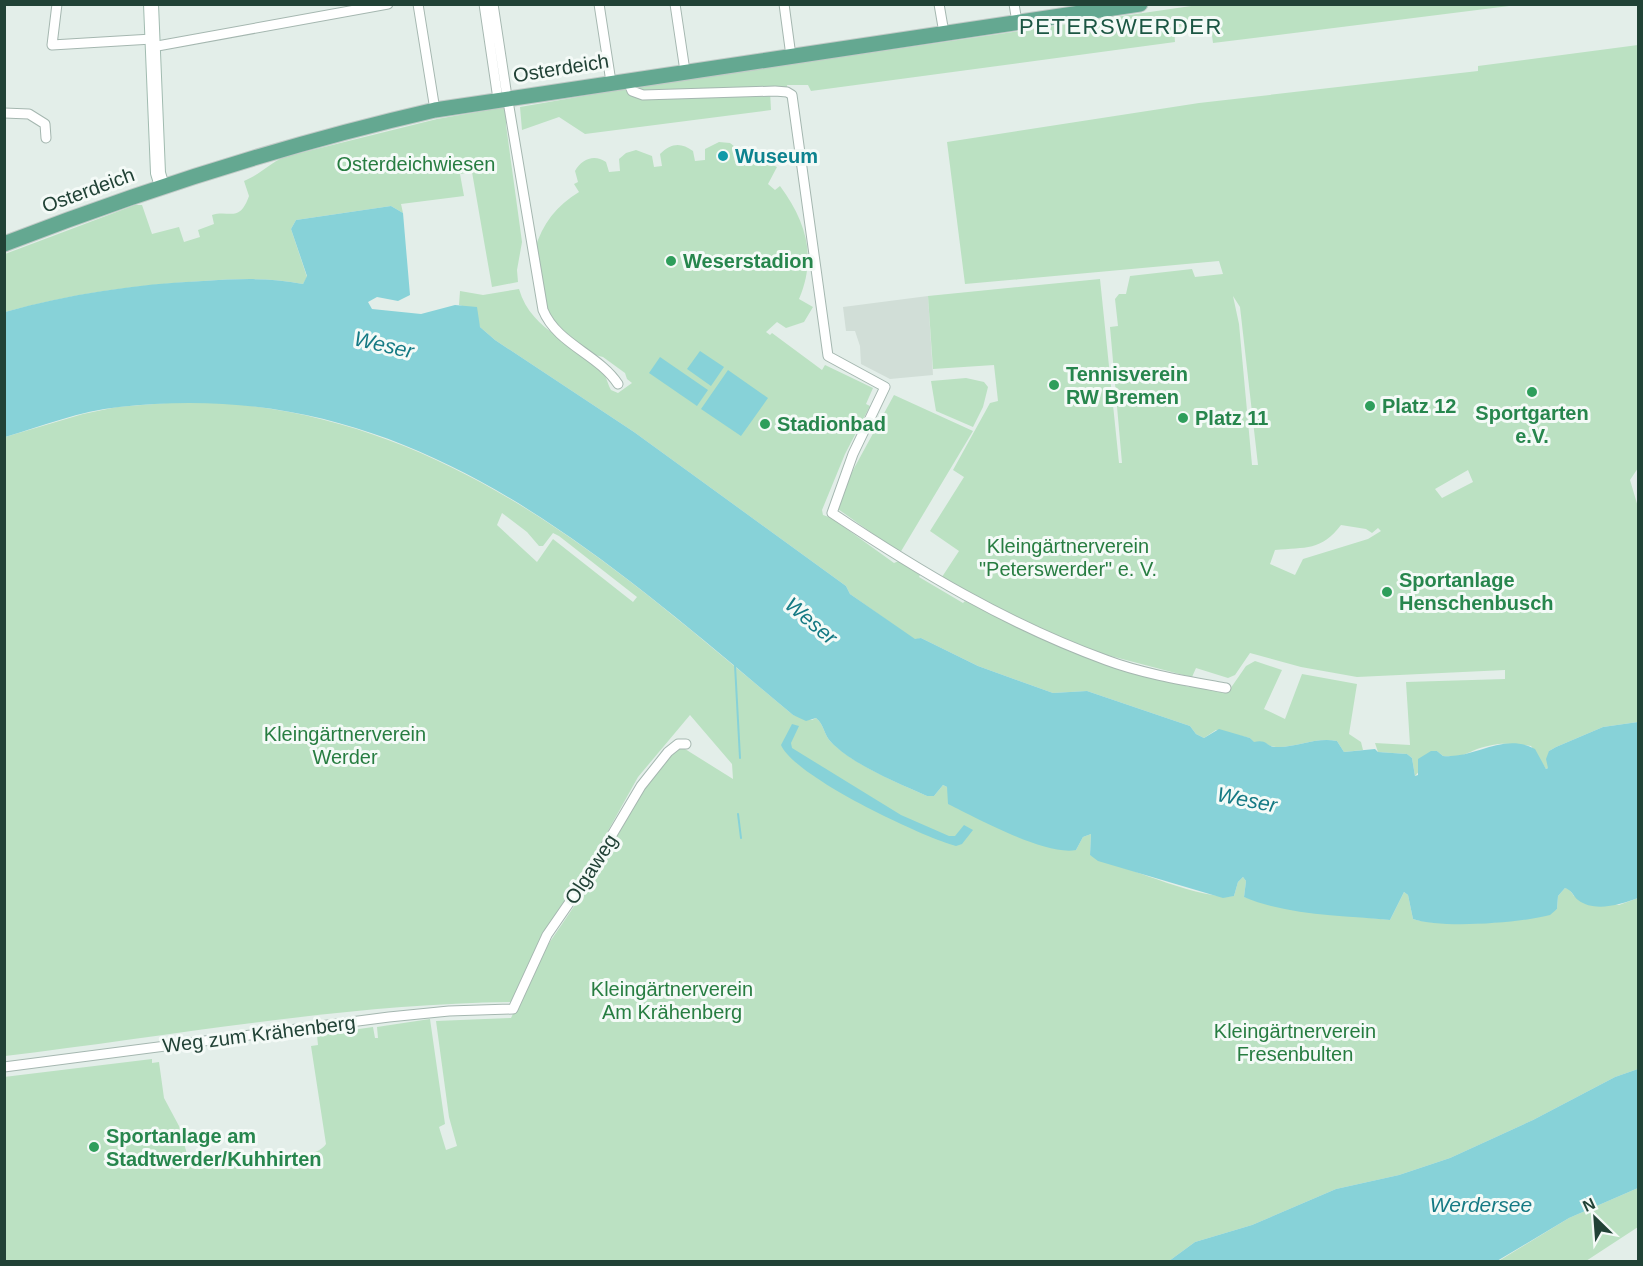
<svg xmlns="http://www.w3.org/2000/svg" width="1643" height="1266" viewBox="0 0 1643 1266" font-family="Arial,sans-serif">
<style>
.built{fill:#d1ded7}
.green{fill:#bbe1c2;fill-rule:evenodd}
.water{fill:#87d2d8}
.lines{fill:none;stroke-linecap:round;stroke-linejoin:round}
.stream{stroke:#87d2d8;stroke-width:2}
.street-casing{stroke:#a5b7b0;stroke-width:11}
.secondary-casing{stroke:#a1bbb0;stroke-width:16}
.primary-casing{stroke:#c1cac7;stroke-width:17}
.street{stroke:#fff;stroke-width:9}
.secondary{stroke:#fff;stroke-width:14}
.primary{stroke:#64a891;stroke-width:15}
.culture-dot{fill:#0f9aa8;stroke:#f4faf7;stroke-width:2}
.leisure-dot{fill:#2e9e5b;stroke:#f4faf7;stroke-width:2}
.labels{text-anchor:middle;stroke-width:6;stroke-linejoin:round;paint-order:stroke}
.street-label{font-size:20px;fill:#214236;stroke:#f4faf7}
.culture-label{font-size:20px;font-weight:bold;fill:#0d838f;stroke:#f4faf7;text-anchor:start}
.park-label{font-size:20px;fill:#277d41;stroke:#f4faf7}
.leisure-label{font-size:20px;font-weight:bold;fill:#27864d;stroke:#f4faf7;text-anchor:start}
.water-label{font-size:21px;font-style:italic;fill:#157a84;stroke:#f4faf7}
.quarter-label{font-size:22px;letter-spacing:1.5px;fill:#1b5643;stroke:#f4faf7}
</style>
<rect width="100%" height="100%" fill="#e3eee9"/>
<path class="built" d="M928,296l5,79 -43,4 -29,-15 -1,-18 -5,-15h-9l-3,-24z"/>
<path class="green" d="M1198,5h319l-304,38 -3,-22 -36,7 1,14 -364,49 -3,-6h-21l1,7 -18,-1 1,19 -186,24 -26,-17 -37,13 -2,-23 121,-21z
M1638,45v423l-8,12 8,27v215l-35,5 -47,20 -7,4 -1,17 -2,1 -15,-23c-15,-2 -29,-4 -43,0 -20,4 -20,12 -45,10l-6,-5 -22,25 -3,-18 -5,-4 -29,-2 -3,-9 35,2 -4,-63 99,-3v-9l-148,7 -56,-10 -51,-14 -15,22 -7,3 -32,-10 -4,9 -5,-1 -84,-22 -55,-21 -108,-53 19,-29 -29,-20 34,-54 -11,-7 37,-67 8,-2 -4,-36 -61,4 -5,-73 172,-17 19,184h3l-12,-136 8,-1 -3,-27 4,-5h7l4,-18 62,-7 3,8 28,-3 -4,-13 -254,23 -18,-142 252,-39 279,-32v-5zM1233,296l7,11 18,158h-6l-13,-141zM1468,470l5,12 -31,16 -7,-9zM1341,525l25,4 6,4 6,-5 3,3 -13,8 -65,20 -8,16 -25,-11 5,-14c31,-3 46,1 66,-25z
M506,107v18l16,117 -5,28 1,12 -26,5 -20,-115 -12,2 4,22 -63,8 2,9 -12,-7 -95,14 -5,9 16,48 -4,7c-33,-7 -67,-5 -100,-3 -68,4 -133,13 -198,31v-58l130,-49h7l10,29 27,-7 5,15 16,-5 -2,-7 16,-6 -2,-9c17,-6 27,9 37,-19l-5,-15c15,-6 25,-17 40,-24l153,-38z
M719,142l11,1 9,7v11l11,3 4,-8 23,11 -9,17 7,6 5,-4c26,35 37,71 19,113l14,8 -9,15 -18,6 -9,-6 -11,10 4,3 2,-2 50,37 3,-5 48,23 -7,16 4,2 -25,48 -23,56 1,5 14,5v2l57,41 5,-2 21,14 -1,2 44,26 2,-2 128,59 96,27 1,-3 38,8 18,-26 9,-5 27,9 -18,39 21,10 17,-45 55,10 -8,50 12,8 2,8 -19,2 -7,-11c-23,-4 -40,7 -61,6 -9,0 -10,-8 -22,-4l-4,-5 -34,-8 -12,8 -8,-4 -6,-8 -103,-35 -34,2 -75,-27 -57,-28 -6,2 -65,-46 -4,-8 -212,-154 -139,-92 -15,-13 -8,-18 -13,-4 1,-14 23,4 36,-6c13,45 59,52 84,84 4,5 5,12 8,17l7,3 14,-10 -5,-4 -2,-6 -22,-16 -12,-3 -42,-33 -14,-72c7,-25 22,-44 44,-57l-5,-8 4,-2 -3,-11c7,-12 19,-17 31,-9l3,10 11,-1 -1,-12 7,-6 10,-3 16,6 2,11 8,-1 -2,-12c11,-11 21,-12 33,-3l2,10 10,-1v-11z
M966,378l18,4 4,5 -5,20 -10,20 -37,-16 -5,-30z
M894,395l79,36 -73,122 -62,-44 8,-26z
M191,401c253,8 418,161 602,314l19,5 4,-2c8,6 8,17 15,24 23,23 67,41 96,54h7l9,-11 4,2 1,3 128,60 7,-13 8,-3 -1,21c34,11 113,46 144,41l4,-14 5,-5 3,4 -2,16 89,17 57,6 14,-28 4,3 5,24c23,8 125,5 144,-10l1,-13 7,-8 4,1 5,7 45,9 19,-7v171l-23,8 -82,43 -83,38 -51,17 -63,14 -84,36 -57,17 -26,19h-1164l-1,-184 148,-18v4l7,-1 5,36 15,28 8,28 14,14c14,0 25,-8 39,-10 21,-3 73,5 86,-14l-15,-98 7,-1 -1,-10 56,-8 2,11h3l-1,-11 53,-8 15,105 -6,3 7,23 11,-4 -8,-29 -13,-96 75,-3 34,-69 43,-63 63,-109 9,-11 19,-17h6l48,30 -1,-15 -42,-49 -52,62 -53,95 -42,61 -32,69c-167,2 -340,34 -506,54v-619l78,-23 34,-7zM502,513l25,19 12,14h4l10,-13 6,3 78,61 -4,5 -80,-63 -16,23 -40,-37z
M1638,1188v39l-52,34 -89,1 72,-44z"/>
<path class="water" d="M391,206l12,7 7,82 -12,6 -21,-4 -9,5 4,7 49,5 34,-9 22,2 3,20 15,13 139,92 212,154 4,8 65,45 6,-1 57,28 75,27 34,-2 103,35 6,8 8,4 15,-9 31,9 4,4c14,-3 12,5 22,5 21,1 38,-10 61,-6l7,11 31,-3 3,3 29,2 5,4 3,18 3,-1v-16l13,-8h6l6,5c32,3 60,-24 92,-7l11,20 2,-1 -2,-9 3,-8 7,-4 47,-20 35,-5v176c-17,6 -43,15 -60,2 -5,-4 -6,-10 -13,-12l-7,8 -1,13 -7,6c-30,8 -108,14 -137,4l-5,-24 -4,-3 -14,28c-47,-5 -101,-4 -146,-23l2,-16 -3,-4 -5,5 -4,14 -11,2 -125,-37 -8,-6 1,-21 -8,3 -7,13c-31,6 -99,-32 -128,-46l-1,-17 -4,-2 -9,11h-7c-29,-13 -74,-31 -96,-54 -7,-7 -7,-18 -15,-24l-10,3 -13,-6c-203,-170 -389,-341 -674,-308 -39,4 -77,19 -114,30v-125c65,-18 130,-28 198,-31 33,-2 67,-4 100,3l4,-8 -16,-47 5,-9z
M700,351l24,16 -13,19 -24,-17z
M660,357l48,33 -11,16 -48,-33z
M728,370l40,28 -27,38 -40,-27z
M792,724l7,2 -8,17 1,5 109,67 48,21h6l9,-11 9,5 -11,14 -6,2c-36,-10 -161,-69 -175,-101z
M1638,1069v119l-69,30 -72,43h-328l26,-19 57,-17 84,-36 63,-14 51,-17 83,-38 82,-43z"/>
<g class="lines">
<path class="stream" d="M735,665l5,93
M738,814l3,24"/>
<g class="street-casing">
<path id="street" d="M57,4l-5,41 100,-6
M418,4l17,106
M484,4l14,95
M493,4l13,86
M599,4l12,78
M675,4l10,67
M784,4l7,52
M939,4l5,29
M1014,4l3,18
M152,47l236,-43
M627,79l5,12 11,4 132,-4 12,1 5,3 36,261 57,31 -32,67 -21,59c87,58 175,111 274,147 37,14 81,21 120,28
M509,107l34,203c14,34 55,44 75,74
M4,113l25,1 16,10 1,14
M4,1067l385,-50 60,-6 64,-2 34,-74 40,-58 54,-91 27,-34 10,-8h8"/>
</g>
<g class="secondary-casing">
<path id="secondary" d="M151,4l7,169 4,13"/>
</g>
<g class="primary-casing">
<path id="primary" d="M4,244c142,-55 283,-100 431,-134l705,-106"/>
</g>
<use href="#street" class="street"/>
<use href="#secondary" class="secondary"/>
<use href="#primary" class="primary"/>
</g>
<circle class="culture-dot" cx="723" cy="156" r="6"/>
<g class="leisure-dot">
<circle cx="671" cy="261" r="6"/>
<circle cx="1054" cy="385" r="6"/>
<circle cx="1532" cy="392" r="6"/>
<circle cx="1370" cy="406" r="6"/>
<circle cx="1183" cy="418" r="6"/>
<circle cx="765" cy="424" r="6"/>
<circle cx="1387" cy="592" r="6"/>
<circle cx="94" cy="1147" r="6"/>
</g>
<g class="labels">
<g class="street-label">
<text transform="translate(561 68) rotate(-9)" y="7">Osterdeich</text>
<text transform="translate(88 190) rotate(-20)" y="7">Osterdeich</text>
<text transform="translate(591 869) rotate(-57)" y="7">Olgaweg</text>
<text transform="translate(259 1034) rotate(-7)" y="7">Weg zum Krähenberg</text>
</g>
<g class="culture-label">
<text x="735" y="163">Wuseum</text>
</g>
<g class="park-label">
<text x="416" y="171">Osterdeichwiesen</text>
<text x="1068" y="553">Kleingärtnerverein<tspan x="1068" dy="23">"Peterswerder" e. V.</tspan></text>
<text x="345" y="741">Kleingärtnerverein<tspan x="345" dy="23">Werder</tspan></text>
<text x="672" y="996">Kleingärtnerverein<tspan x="672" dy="23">Am Krähenberg</tspan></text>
<text x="1295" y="1038">Kleingärtnerverein<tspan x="1295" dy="23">Fresenbulten</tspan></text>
</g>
<g class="leisure-label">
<text x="683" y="268">Weserstadion</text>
<text x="1066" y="381">Tennisverein<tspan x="1066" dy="23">RW Bremen</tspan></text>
<text x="1382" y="413">Platz 12</text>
<text x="1532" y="420" text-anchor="middle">Sportgarten<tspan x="1532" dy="23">e.V.</tspan></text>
<text x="1195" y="425">Platz 11</text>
<text x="777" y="431">Stadionbad</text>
<text x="1399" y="587">Sportanlage<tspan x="1399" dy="23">Henschenbusch</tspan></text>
<text x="106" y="1143">Sportanlage am<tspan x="106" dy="23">Stadtwerder/Kuhhirten</tspan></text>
</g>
<g class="water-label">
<text transform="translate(384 345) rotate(13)" y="7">Weser</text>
<text transform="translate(811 621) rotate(40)" y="7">Weser</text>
<text transform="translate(1247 800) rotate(11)" y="7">Weser</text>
<text x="1481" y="1212">Werdersee</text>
</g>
<g class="quarter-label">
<text x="1121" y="34">PETERSWERDER</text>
</g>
</g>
<rect width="1643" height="1266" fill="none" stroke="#214236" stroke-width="12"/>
<g transform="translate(1595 1218) rotate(335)" stroke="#f4faf7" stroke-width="4.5" paint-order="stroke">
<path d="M0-4.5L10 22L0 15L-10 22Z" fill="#214236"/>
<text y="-9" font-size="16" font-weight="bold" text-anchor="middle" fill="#214236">N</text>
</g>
</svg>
